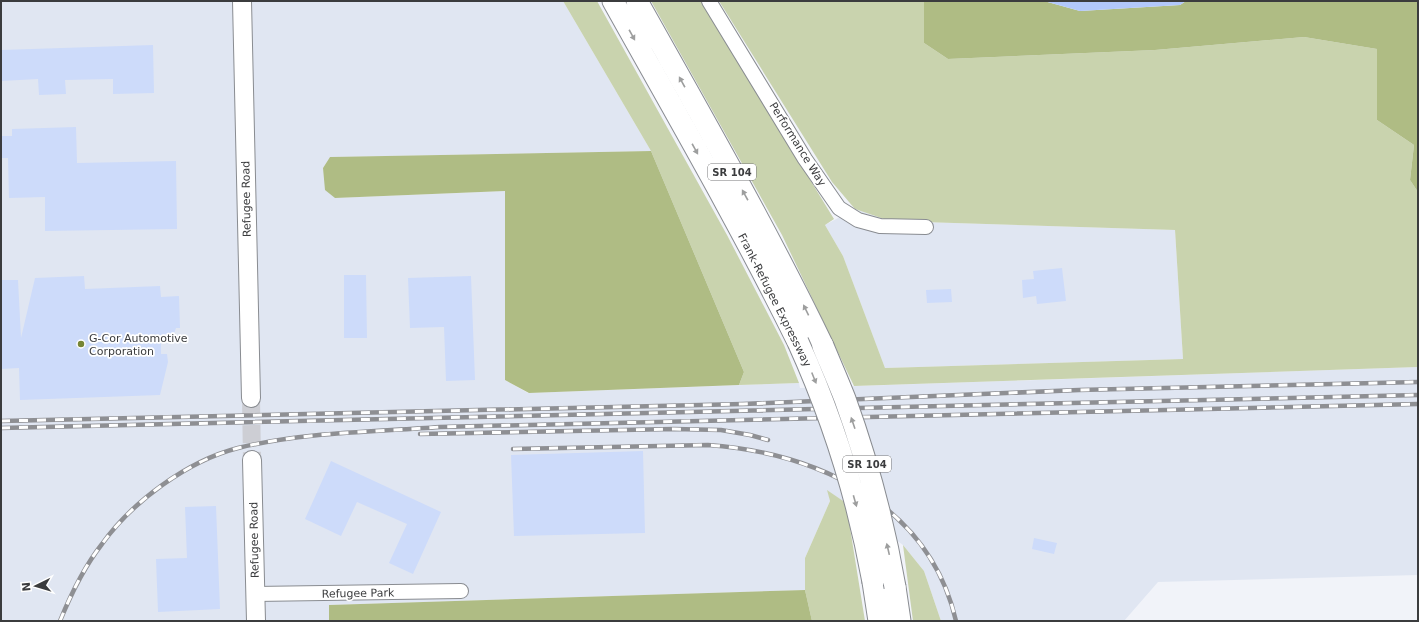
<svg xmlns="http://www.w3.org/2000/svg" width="1419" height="622" viewBox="0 0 1419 622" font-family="'DejaVu Sans',sans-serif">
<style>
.built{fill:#e0e6f2}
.green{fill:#c9d3ae}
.forest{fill:#afbc84}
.water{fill:#b2c8fb}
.building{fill:#cddbfa}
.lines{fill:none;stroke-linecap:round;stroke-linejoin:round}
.major-tunnel{stroke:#cdced4;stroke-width:18;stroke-dasharray:18 9;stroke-linecap:butt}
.minor-casing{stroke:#898c91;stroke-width:16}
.major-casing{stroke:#898c91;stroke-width:20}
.highway-casing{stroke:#898c91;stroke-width:23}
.minor{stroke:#fff;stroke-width:14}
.major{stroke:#fff;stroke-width:18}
.highway{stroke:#fff;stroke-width:21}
.rail-casing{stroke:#8e8f93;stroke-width:4.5}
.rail{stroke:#fff;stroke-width:3;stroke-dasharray:9;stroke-linecap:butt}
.highway-bridge-casing{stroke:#898c91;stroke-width:23;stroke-linecap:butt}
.highway-bridge{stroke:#fff;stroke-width:21}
.oneway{fill:#9d9e9e}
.poi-dot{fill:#768534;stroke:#fff;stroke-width:1.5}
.labels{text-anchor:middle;stroke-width:3.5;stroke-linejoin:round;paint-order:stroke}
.shield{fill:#fff;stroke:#767678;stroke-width:1}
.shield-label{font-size:10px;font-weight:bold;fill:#3b3c3e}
.street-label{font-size:11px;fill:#3b3c3e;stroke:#fff}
.poi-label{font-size:11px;fill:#3b3c3e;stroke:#fff;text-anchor:start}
</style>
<rect width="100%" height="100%" fill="#f1f3f9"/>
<path class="built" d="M1,1h562l88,150 -321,6 -7,11 12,30 170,-7v189l23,13 271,-10 1,5 618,-21v208l-260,7 -34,39h-183l-17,-50 -21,-26 -75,-54 2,10 -25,57v32l-476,15v16h-328z
M855,209l35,12 285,9 8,129 -298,9 -42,-112 -18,-31z"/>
<path class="green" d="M563,1h34l130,234 57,110 15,38 -60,2 5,-13 -93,-221z
M651,1h50l133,218 -9,6 18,31 42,112 298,-9 -8,-129 -285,-9 -35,-12 -23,-27 -113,-181h205v42l24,16 207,-9 149,-13 73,12v71l37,25 -4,35 8,12v175l-564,19 -72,-151z
M827,490l19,13 19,118h-53l-7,-31v-32l25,-57z
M903,545l21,26 17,50h-28z"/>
<path class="forest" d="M924,1h120l36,10 100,-6 6,-4h232v191l-8,-12 4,-35 -37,-25v-71l-73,-12 -149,13 -207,9 -24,-16z
M651,151l93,221 -5,13 -210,8 -24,-13v-189l-170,7 -10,-8 -2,-22 7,-11z
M805,590l7,31h-483v-16z"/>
<path class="water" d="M1044,1h142l-6,4 -100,6z"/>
<path class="building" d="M153,45l1,48 -41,1v-15l-48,1 1,14 -27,1 -1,-16 -37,2v-31z
M76,127l1,36 99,-2 1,68 -132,2v-34l-36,1 -1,-40h-7v-22h11v-7z
M1062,268l4,33 -29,3 -1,-8 -13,2 -1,-18 12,-1 -1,-8z
M344,275h22l1,63h-23z
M84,276l1,13 75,-3 1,11 18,-1 1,32h-4l-2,6 -13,1v19h6l1,8 -8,33 -140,5 -1,-32 -18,1v-89h17l3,58 14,-60z
M471,276l4,104 -29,1 -2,-54 -34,1 -2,-50z
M951,289l1,13 -25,1 -1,-13z
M643,451l2,82 -131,3 -3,-81z
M331,461l110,51 -28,62 -24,-11 18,-39 -50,-22 -16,34 -36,-17z
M216,506l4,103 -62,3 -2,-53 31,-1 -2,-51z
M1034,538l23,5 -3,11 -22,-5z"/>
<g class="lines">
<path class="major-tunnel" d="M251,398l1,62"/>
<g class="minor-casing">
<path id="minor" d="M709,1l96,158 34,49 19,12 22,6 46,1
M255,594l206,-3"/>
</g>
<g class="major-casing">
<path id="major" d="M242,1l9,397
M252,460l4,161"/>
</g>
<g class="highway-casing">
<path id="highway" d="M613,1c63,113 128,225 185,341
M637,1c64,114 129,227 186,345
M873,582l6,39
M895,587l5,34"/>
</g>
<use href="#minor" class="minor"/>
<use href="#major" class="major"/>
<use href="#highway" class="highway"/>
<g class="rail-casing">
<path id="rail" d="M1,421l742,-17 336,-14 339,-8
M1,428l1417,-33
M420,434l254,-5 47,1 29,5 18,5
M513,449l195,-4c110,8 221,59 248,176
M60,621c11,-27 24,-54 42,-77 30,-42 85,-83 136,-96 66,-16 135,-16 202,-21l978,-23"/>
</g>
<use href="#rail" class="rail"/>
<g class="highway-bridge-casing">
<path id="highway-bridge" d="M798,342c35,77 60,157 75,240
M823,346c7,17 15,35 22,53 22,61 39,124 50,188"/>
</g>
<use href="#highway-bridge" class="highway-bridge"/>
</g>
<defs><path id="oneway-solid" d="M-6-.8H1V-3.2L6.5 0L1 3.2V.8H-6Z"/></defs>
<g class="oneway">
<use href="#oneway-solid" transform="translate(632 35) rotate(61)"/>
<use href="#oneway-solid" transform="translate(682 82) rotate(-119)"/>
<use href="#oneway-solid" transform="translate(695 149) rotate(61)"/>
<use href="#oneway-solid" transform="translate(745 195) rotate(-119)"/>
<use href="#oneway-solid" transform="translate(806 310) rotate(-116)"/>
<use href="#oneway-solid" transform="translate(814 378) rotate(68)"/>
<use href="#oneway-solid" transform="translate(853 423) rotate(-109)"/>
<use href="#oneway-solid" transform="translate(855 501) rotate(74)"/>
<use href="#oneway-solid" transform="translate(888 549) rotate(-103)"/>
</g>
<circle class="poi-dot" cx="81" cy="344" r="4"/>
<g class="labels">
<g class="shield">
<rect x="708" y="164" width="48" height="16" rx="3"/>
<rect x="843" y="456" width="48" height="16" rx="3"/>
</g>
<g class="shield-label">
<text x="732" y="176">SR 104</text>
<text x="867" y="468">SR 104</text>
</g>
<g class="street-label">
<text transform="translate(798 144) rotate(58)" y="4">Performance Way</text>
<text transform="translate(246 199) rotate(-91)" y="4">Refugee Road</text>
<text transform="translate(775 300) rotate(63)" y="4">Frank-Refugee Expressway</text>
<text transform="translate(254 540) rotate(-91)" y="4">Refugee Road</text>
<text transform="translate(358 593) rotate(-1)" y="4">Refugee Park</text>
</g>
<g class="poi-label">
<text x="89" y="342">G-Cor Automotive<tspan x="89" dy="13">Corporation</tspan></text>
</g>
</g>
<rect width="1419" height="622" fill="none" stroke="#3b3c3e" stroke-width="4"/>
<g transform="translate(36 586) rotate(265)" stroke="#ffffff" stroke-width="3" paint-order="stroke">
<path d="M0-3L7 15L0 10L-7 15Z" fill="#3b3c3e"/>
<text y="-6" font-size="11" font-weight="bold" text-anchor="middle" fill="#3b3c3e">N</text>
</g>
</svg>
